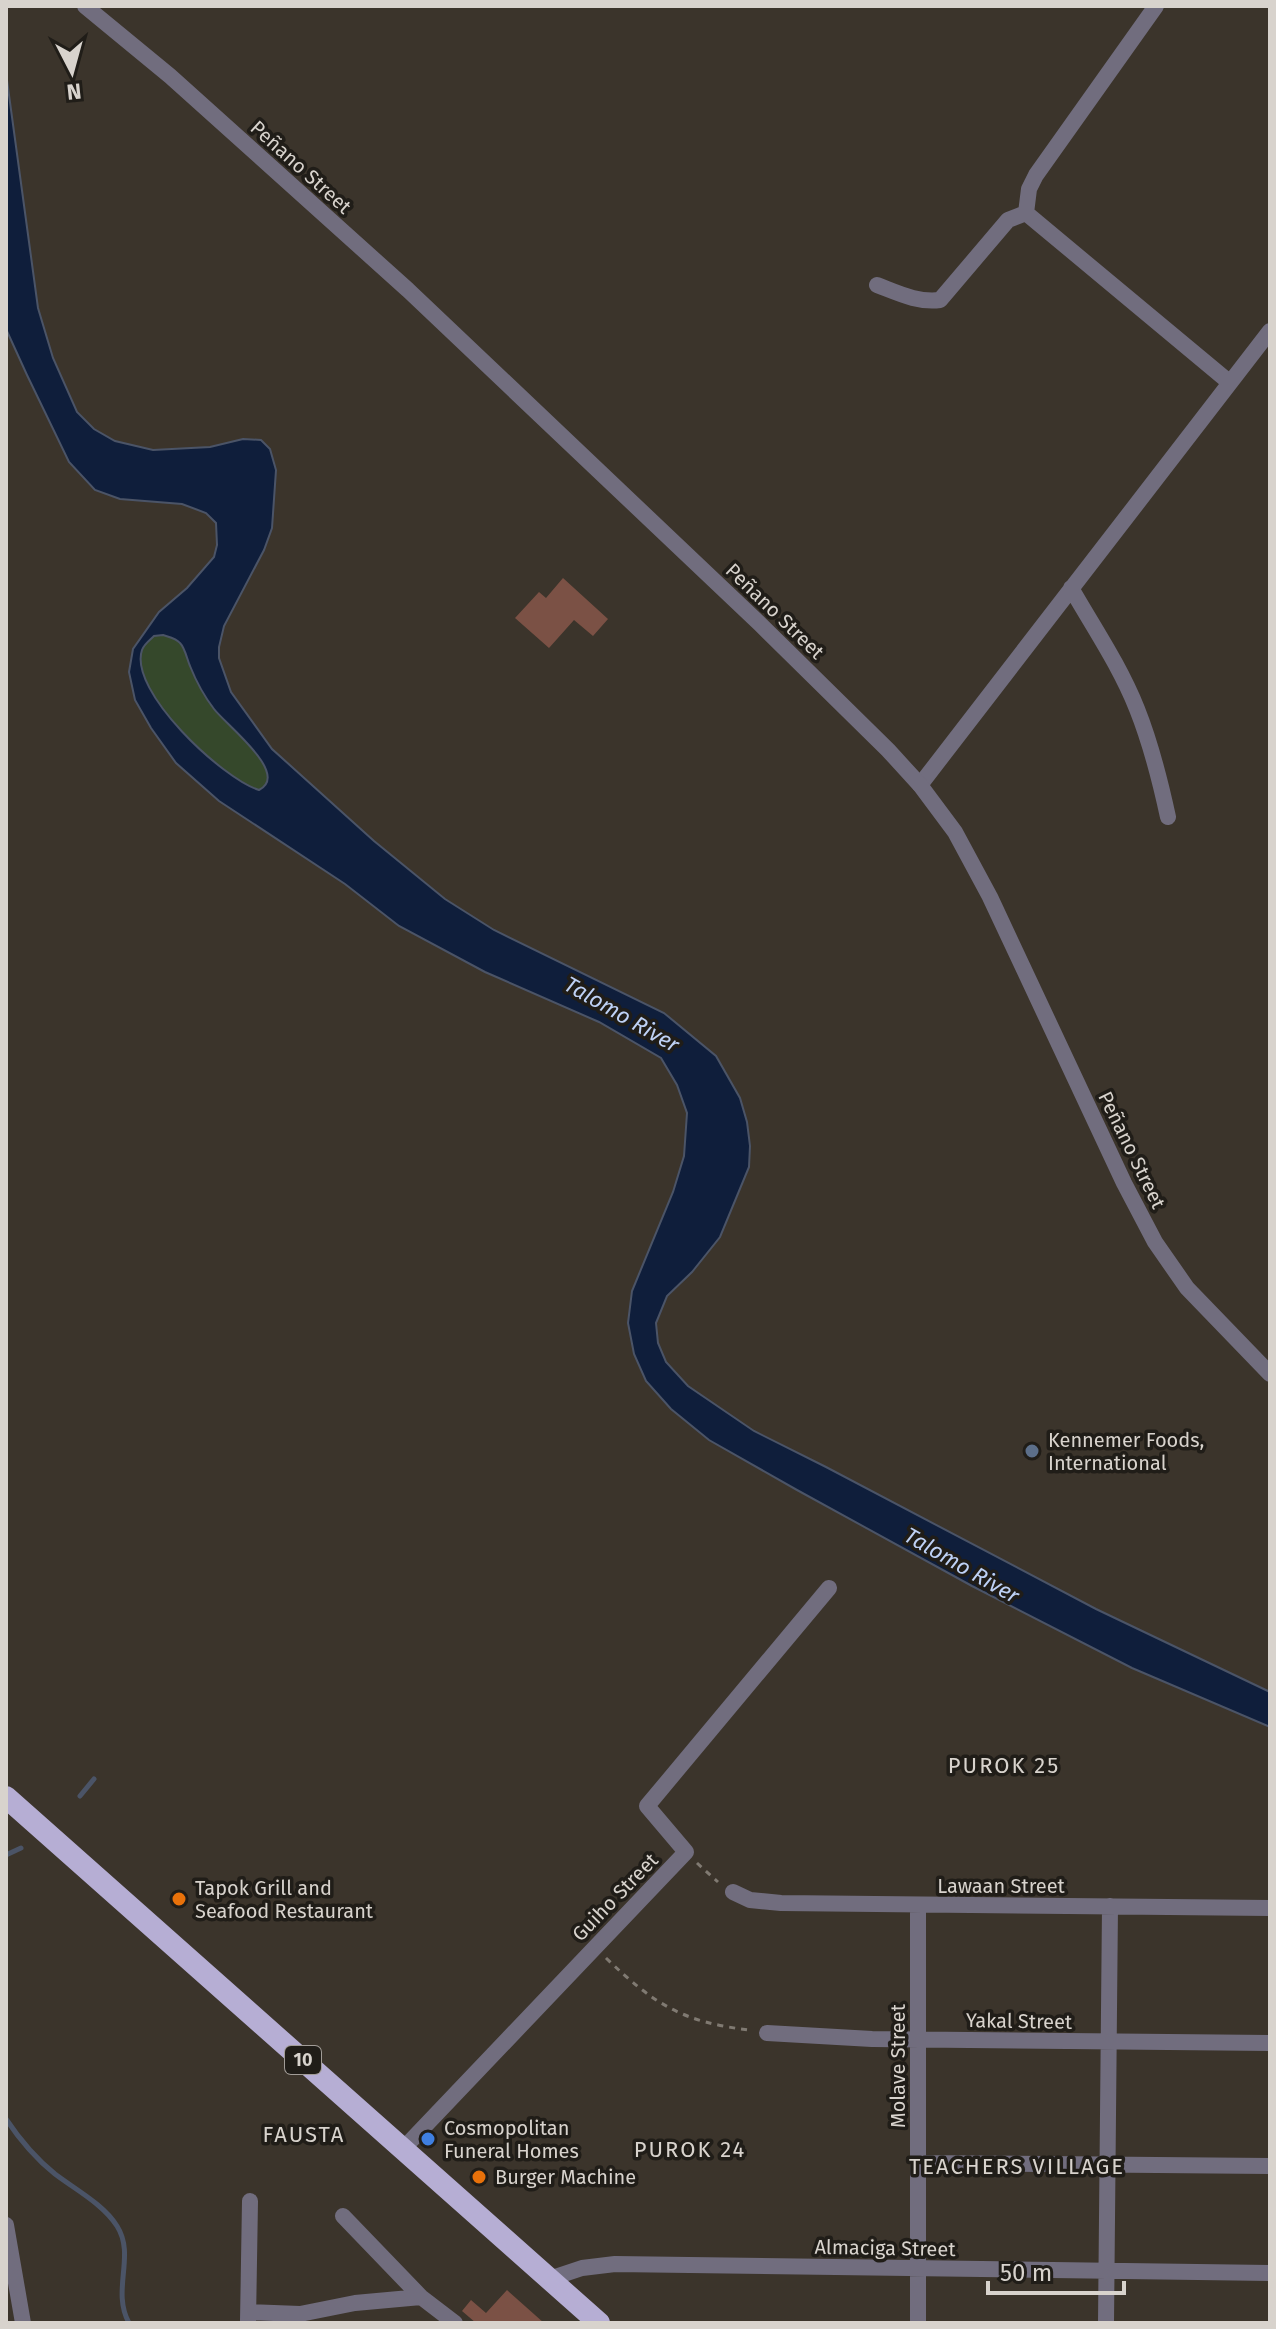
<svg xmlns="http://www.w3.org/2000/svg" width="1276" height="2329" viewBox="0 0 1276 2329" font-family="'Fira Sans',sans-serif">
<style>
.green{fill:#35482b}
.water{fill:#0f1e3b;stroke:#4b5467;stroke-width:2;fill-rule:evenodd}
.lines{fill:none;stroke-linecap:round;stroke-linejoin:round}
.stream{stroke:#4b5467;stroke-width:5}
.building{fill:#7b5145}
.path{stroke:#807a72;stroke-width:3;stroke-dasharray:6 6;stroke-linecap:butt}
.minor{stroke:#716d7e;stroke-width:16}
.tertiary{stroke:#716d7e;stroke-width:16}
.trunk{stroke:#b6aed4;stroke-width:22}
.service-dot{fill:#5c6f8a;stroke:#201d18;stroke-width:3}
.food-dot{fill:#e8710a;stroke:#201d18;stroke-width:3}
.shop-dot{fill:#3f7fe0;stroke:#201d18;stroke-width:3}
.labels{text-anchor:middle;stroke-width:7;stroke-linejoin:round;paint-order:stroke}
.shield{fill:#201d18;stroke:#a19c97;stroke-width:2}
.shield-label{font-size:18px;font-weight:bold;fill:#d8d3cd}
.street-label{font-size:20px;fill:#d8d3cd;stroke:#201d18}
.poi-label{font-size:20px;fill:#d8d3cd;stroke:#201d18;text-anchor:start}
.water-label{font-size:22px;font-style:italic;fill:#bed1f5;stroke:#201d18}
.neighbourhood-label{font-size:22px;letter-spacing:2px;fill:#d8d3cd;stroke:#201d18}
</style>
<rect width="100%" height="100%" fill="#3b342b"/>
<path class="green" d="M163,635c6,2 13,3 17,8 5,5 7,16 10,23 6,15 14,30 24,43 12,15 77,65 45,81 -36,-11 -131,-99 -117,-140 2,-6 8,-10 12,-14z"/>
<path class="water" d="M6,73l32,235 15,50 24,54 17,17 21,12 38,9 57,-3 33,-8 18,1 9,9 6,21 -4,58 -8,22 -40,76 -5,21v11l12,34 41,57 102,92 71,58 49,31 170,83 52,43 24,42 7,24 3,24 -1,21 -29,70 -28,35 -25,24 -11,27 2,20 8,19 22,24 66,45 72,36 270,142 174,83v35l-138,-59 -160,-82 -175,-96 -88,-50 -38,-31 -25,-28 -12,-27 -6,-31 4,-32 41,-99 11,-36 3,-43 -10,-28 -16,-27 -62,-36 -114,-50 -86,-46 -54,-42 -126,-83 -43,-38 -25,-35 -16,-28 -6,-28 4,-23 26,-37 28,-24 27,-31 3,-12 -1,-22 -10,-10 -24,-9 -62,-5 -25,-9 -26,-28 -42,-87 -21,-46zM163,635c6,2 13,3 17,8 5,5 7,16 10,23 6,15 14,30 24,43 11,15 77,65 45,81 -36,-11 -131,-99 -117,-140 2,-6 8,-10 12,-14z"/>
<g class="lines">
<path class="stream" d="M80,1796l14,-17
M6,1855l15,-7
M6,2119c14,21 29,39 49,55 21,16 48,30 62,52 19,30 -6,64 12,97"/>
</g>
<path class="building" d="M563,578l45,41 -15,17 -19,-16 -25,28 -34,-30 24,-26 7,6z
M507,2290l37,33h-68l-14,-12 9,-11 15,13z"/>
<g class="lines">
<path class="path" d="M697,1863l21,19
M606,1958c48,46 76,64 143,72"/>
<path class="minor" d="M1026,213l203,169
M1026,213l3,-24 7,-14 120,-169
M877,285c21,8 41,18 63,15l68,-80 18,-7
M1071,588c23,40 49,78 66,121 14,35 23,71 31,108
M920,785l350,-454
M733,1892l17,8 31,3 489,5
M918,1906v417
M767,2033l105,6 398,4
M403,2149l283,-297 -39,-46 182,-218
M918,2163l352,3
M343,2216l78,81 34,26
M6,2225l17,98
M549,2279l33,-11 33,-4 655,9
M249,2312l51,2 55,-11 66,-6
M248,2321l2,-120
M1106,2323l4,-417"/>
<path class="tertiary" d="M85,6l85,70 238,214 352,334 128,126 32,35 35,47 35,65 134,286 31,59 32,46 83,86"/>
<path class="trunk" d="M6,1797l593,526"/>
</g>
<circle class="service-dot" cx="1032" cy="1451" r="8"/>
<g class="food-dot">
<circle cx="179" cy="1899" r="8"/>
<circle cx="479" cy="2177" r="8"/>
</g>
<circle class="shop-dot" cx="428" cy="2139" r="8"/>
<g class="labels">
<rect class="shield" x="285" y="2046" width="36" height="28" rx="6"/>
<g class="shield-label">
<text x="303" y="2066">10</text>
</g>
<g class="street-label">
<text transform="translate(301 167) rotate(42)" y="7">Peñano Street</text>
<text transform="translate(775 611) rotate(44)" y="7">Peñano Street</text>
<text transform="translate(1132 1150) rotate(64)" y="7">Peñano Street</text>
<text x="1001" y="1893">Lawaan Street</text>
<text transform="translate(615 1897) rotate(-46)" y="7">Guiho Street</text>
<text transform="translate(1019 2021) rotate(1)" y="7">Yakal Street</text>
<text transform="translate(898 2066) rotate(-90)" y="7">Molave Street</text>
<text transform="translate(885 2248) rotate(1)" y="7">Almaciga Street</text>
</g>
<g class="poi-label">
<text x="1048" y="1447">Kennemer Foods,<tspan x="1048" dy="23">International</tspan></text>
<text x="195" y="1895">Tapok Grill and<tspan x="195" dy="23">Seafood Restaurant</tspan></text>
<text x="444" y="2135">Cosmopolitan<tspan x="444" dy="23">Funeral Homes</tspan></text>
<text x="495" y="2184">Burger Machine</text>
</g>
<g class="water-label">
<text transform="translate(622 1014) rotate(30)" y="8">Talomo River</text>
<text transform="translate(962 1565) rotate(30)" y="8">Talomo River</text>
</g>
<g class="neighbourhood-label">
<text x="1004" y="1773">PUROK 25</text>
<text x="304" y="2142">FAUSTA</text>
<text x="690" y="2157">PUROK 24</text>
<text x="1017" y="2174">TEACHERS VILLAGE</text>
</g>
</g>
<rect width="1276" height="2329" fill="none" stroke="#d8d3cd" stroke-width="16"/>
<g transform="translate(72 72) rotate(174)" stroke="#201d18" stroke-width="6" paint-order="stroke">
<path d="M0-6L14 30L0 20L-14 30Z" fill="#d8d3cd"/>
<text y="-12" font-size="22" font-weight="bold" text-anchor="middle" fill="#d8d3cd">N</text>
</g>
<path d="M988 2281v12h136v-12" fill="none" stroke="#d8d3cd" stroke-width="4"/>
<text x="1000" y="2281" font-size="24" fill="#d8d3cd" stroke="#201d18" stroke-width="6" paint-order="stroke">50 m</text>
</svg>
